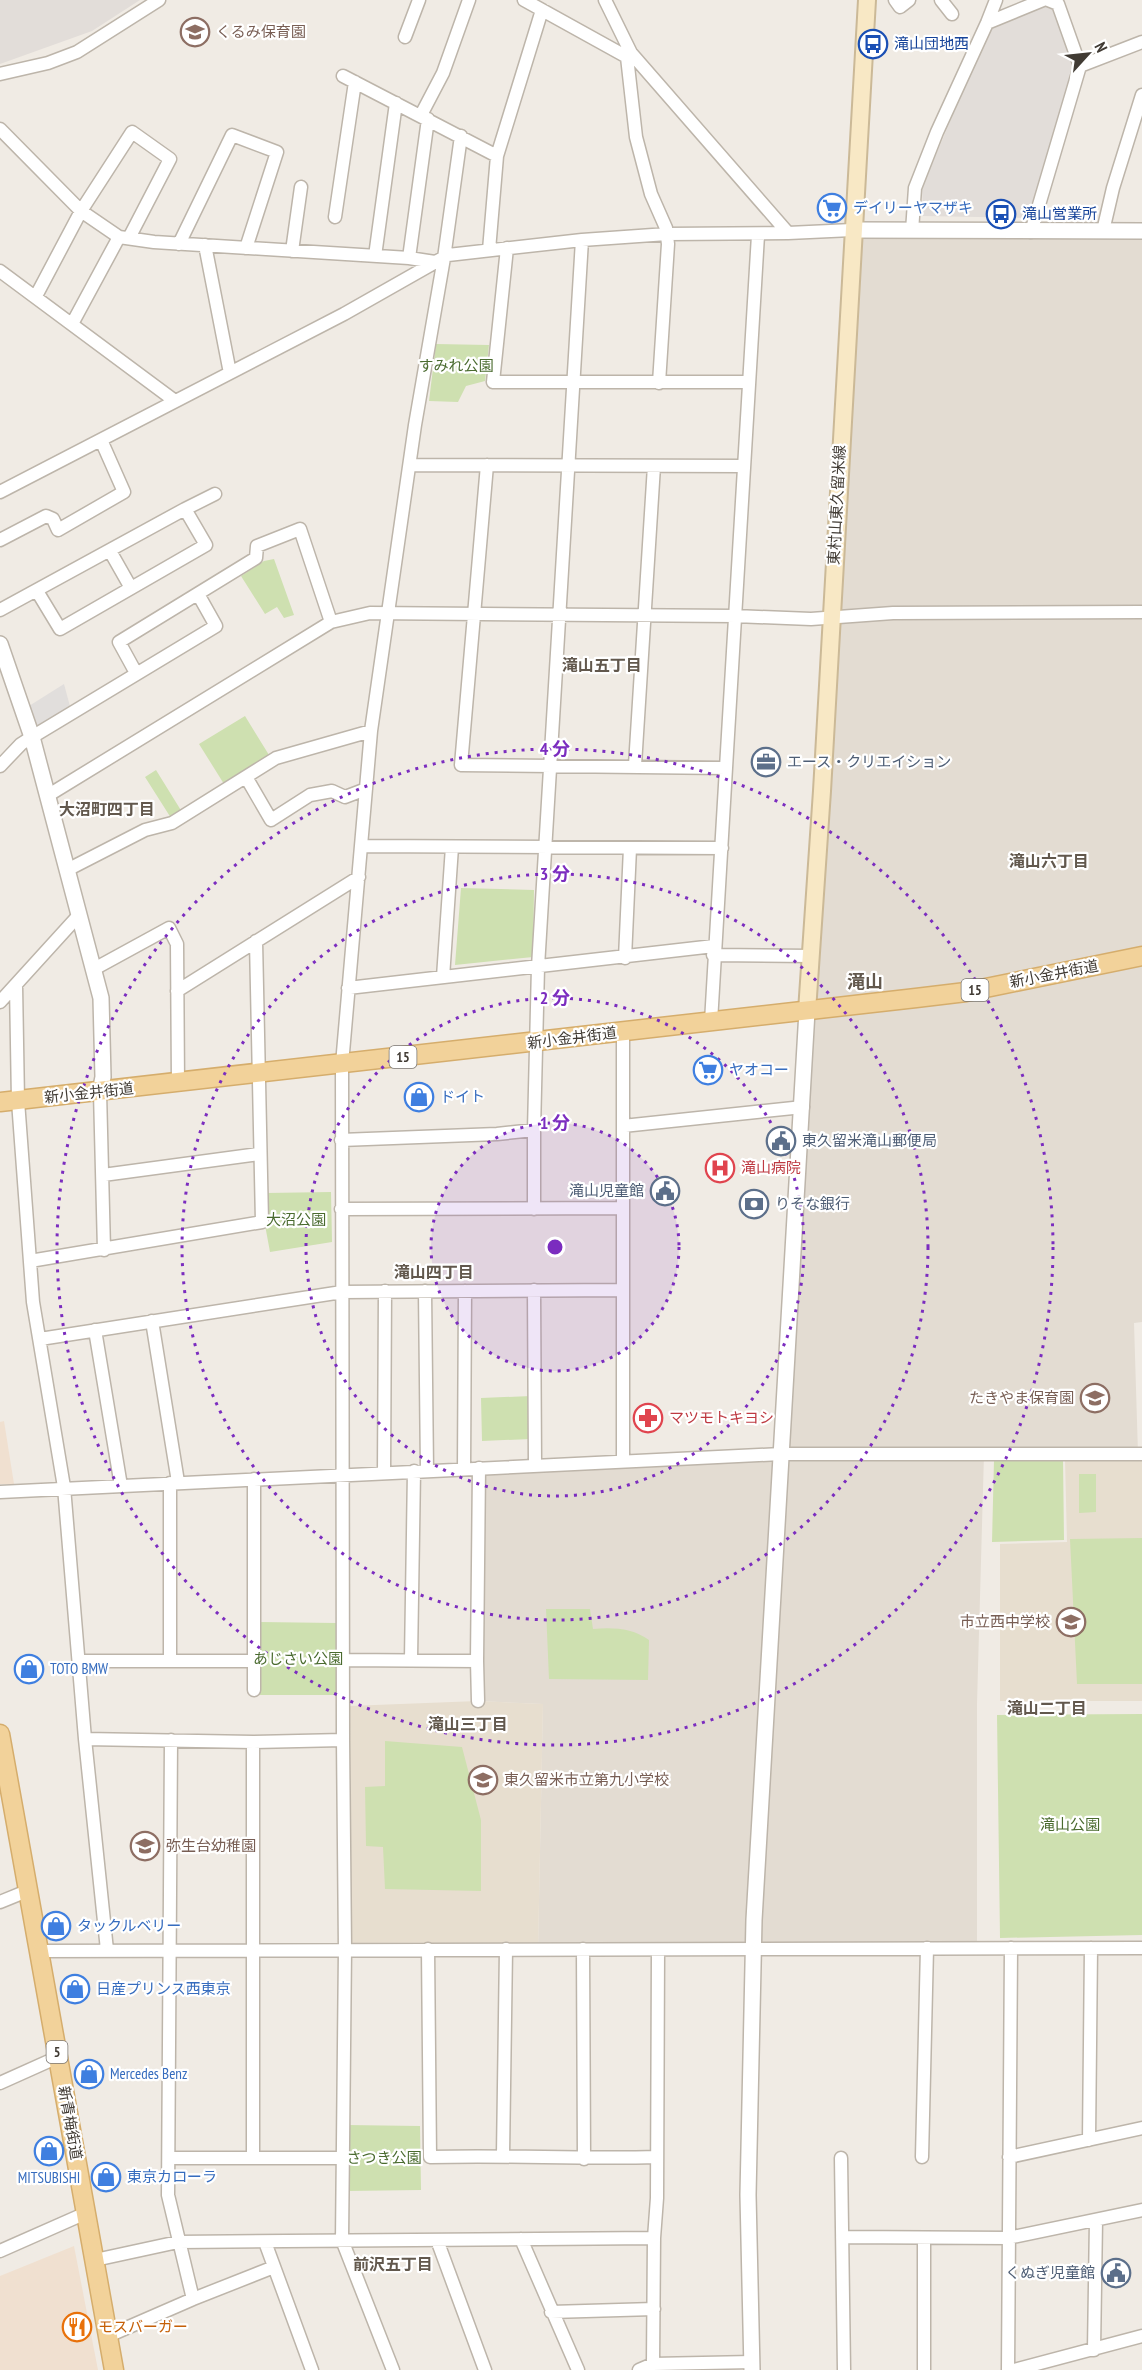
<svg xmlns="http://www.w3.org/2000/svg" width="1142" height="2370" viewBox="0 0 1142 2370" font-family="'PT Sans Narrow','Noto Sans JP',sans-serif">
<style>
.residential{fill:#e3dcd2}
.commercial{fill:#f0e0d0}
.industrial{fill:#e2ddd9}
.education{fill:#e7decf}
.green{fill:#cee0b0}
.parking{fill:#e1dedc}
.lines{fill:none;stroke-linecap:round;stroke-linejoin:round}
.minor-casing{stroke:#bdb5aa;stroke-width:15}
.tertiary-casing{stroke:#bdb5aa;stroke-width:18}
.secondary-casing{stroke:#cbb997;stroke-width:20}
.primary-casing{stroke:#d5ad6c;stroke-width:21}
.minor{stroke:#fff;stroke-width:12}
.tertiary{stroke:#fff;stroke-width:15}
.secondary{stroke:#f8e8c5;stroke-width:16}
.primary{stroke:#f2d29a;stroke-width:18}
.ring{fill:none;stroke:#7b2cbf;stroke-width:3;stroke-dasharray:3 6}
.labels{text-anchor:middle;stroke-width:4.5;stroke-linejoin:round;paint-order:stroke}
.shield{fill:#fff;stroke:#7a7671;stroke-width:1.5}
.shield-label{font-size:14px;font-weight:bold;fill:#413b34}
.education-label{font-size:15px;fill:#785e54;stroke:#fff;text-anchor:start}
.transit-label{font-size:15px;fill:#164399;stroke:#fff;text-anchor:start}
.shop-label{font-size:15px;fill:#366cbe;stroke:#fff;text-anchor:start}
.park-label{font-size:15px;fill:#4a6b2f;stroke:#fff}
.street-label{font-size:15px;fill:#413b34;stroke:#fff}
.service-label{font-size:15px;fill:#4e5e75;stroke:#fff;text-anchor:start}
.health-label{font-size:15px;fill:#be3a42;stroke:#fff;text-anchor:start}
.food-label{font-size:15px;fill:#c56008;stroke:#fff;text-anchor:start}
.neighbourhood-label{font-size:16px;font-weight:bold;fill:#62584d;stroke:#fff}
.quarter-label{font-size:18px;font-weight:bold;fill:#62584d;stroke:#fff}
.centre{fill:#7b2cbf;stroke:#fff;stroke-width:3}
.ring-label{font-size:18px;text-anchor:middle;font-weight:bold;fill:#7b2cbf;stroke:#fff;stroke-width:4.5;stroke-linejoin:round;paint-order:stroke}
</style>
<rect width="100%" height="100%" fill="#f0ebe4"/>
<path class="residential" d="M852,230l290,1v1091l-8,1 4,131h-154l-7,250v244l-439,2 5,-246 -65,-3 1,-233 302,-14z"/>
<path class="commercial" d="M4,1421l10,63h-14v-62z
M74,2246l24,124h-98v-94z"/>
<path class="industrial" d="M0,0h140l-48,31 -92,33z
M1040,3l13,5 21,56 -45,154 -106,-2 -1,-28 69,-164z"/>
<path class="education" d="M1142,1458v243h-142v-157l67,-2 -2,-83z
M478,1701l65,3 -5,246 -193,-1 4,-243z"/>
<path class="green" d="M436,344l53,1 -4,36 -19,5 -8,16 -29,-1z
M274,559l20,56 -10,3 -7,-11 -12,7 -24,-38 23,-15z
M245,716l24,39 -45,29 -25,-40z
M156,770l26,42 -11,6 -26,-41z
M461,888l73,2 -1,67 -78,8z
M331,1192l1,50 -62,10 -5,-27 1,-32z
M531,1396v43l-49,2 -1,-43z
M1063,1458l1,82 -72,2 2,-82z
M1079,1474h17v38l-17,1z
M1142,1538v146h-65l-7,-145z
M546,1609h44l3,20c19,-2 40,-1 56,11l-1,40 -99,-1z
M260,1622l76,1 1,72h-78z
M1142,1714v221l-142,3 -3,-223z
M385,1741l77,6 19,73v71l-96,-2 -2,-42 -17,-1 -1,-59 20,-1z
M347,2125l73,1 1,64 -74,1z"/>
<path class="parking" d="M64,684l7,26 -29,17 -6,-2 -7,-19z"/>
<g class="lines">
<g class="minor-casing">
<path id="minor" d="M524,0l103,57
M605,0l26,53 157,180 64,-3
M895,0l5,7 9,-7
M941,0l11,14
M987,23l56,-23
M405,37l14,-37
M627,57l9,80 15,57 15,34 2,16 -9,139
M1080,66l62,-24
M0,74l48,-11 29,-11 82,-52
M343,76l154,80
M421,115l22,-42 26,-73
M0,129l81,82 38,26 35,5 255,16 26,4
M335,217l20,-135
M912,231l3,-43 22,-56 50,-109 9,-23
M1103,231l10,-43 29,-93
M1031,232l49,-166 -22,-62 -10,-4
M179,244l53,-109 45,17 -31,96
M205,245l25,128
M507,248l-14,134h256
M489,250l8,-94 45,-146
M292,251l9,-64
M375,256l21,-153
M409,258l19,-139
M0,271l175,130
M36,296l45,-85 51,-79 38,27 -41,79
M72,324l47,-87
M410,465l334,1
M487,465l-26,300 265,3 32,-533
M0,492l344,-178 104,-59 134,-15 85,-6 121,-1
M185,509l30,-15
M0,540l46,-24 7,3 5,11 66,-38 -23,-52
M110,551l21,37
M0,610l185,-101 21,36 -146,84 -23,-38
M136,673l-17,-31 137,-84 1,-12 43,-17 31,93
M635,765l19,-299
M0,766l21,-22 11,-7 184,-111 -18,-32
M246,777l25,43 39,-25 22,-4 13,6 21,-8
M47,796l284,-174 39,-9 365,3 76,3 82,-6 249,-1
M361,846l361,2
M67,870l78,-40 27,-7 104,-65 95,-27
M713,955l98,1
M625,958l5,-110
M94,969l75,-41 8,16 1,139
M443,977l9,-130
M16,985l2,116 15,201 31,185 21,252 22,211
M348,988l366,-42
M177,991l182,-114
M0,1002l79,-87
M711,1022l15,-254
M100,1092l4,158
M623,1126l180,-19
M341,1140l156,-6 37,-4
M103,1175l156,-21
M341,1209l282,-1
M534,1209v-79l4,-163 44,-727
M30,1261l232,-39 -6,-281
M534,1290l1,175
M425,1291l2,180
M152,1321l26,161
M95,1330l26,156
M40,1339l302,-47 280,-2
M623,1461v-429
M464,1469l1,-178
M384,1473l1,-182
M254,1479v211
M0,1492l781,-38h361
M411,1659l3,-188
M343,1660l134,1
M79,1661h176
M170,1661v-178
M478,1701l-1,-40 2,-193
M85,1739l168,3 90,-2
M171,1740l-3,455 25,104
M0,1902l27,-11
M428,1949l2,208c76,-2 151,2 227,0
M583,1949l1,210
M38,1951l1104,-3
M0,2083l58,-26
M1089,2140l2,-192
M503,2155l3,-206
M922,2157l5,-209
M1009,2157l133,-29
M170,2158h172
M253,2158v-416
M841,2158l3,212
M842,2237l166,1 134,-28
M924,2238v132
M521,2239l57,131
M437,2240l48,130
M265,2242l47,128
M0,2251l86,-38
M95,2260l83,-18 476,-4
M551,2312l103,-3
M108,2336l85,-37 81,-32
M1094,2350l2,-130
M393,2370l-51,-130 3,-291 -2,-209 -1,-676 29,-333 44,-306 29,-167 17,-122
M639,2370l14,-6 99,-2
M656,2370l-3,-6 1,-126 3,-40 1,-248
M1008,2370l3,-422
M1014,2370l128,-34"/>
</g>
<g class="tertiary-casing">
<path id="tertiary" d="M852,230l290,1
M0,644l32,93 69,261 2,79 -3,15
M752,2370l-4,-175 6,-275 53,-909"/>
</g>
<g class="secondary-casing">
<path id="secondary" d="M807,1011l15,-220 45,-791"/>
</g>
<g class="primary-casing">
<path id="primary" d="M0,1102l916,-104 50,-6 176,-36
M0,1734l114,636"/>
</g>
<use href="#minor" class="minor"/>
<use href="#tertiary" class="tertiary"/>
<use href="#secondary" class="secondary"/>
<use href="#primary" class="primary"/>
</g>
<circle cx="555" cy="1247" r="124" fill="#7b2cbf" fill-opacity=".12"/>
<g class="ring">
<circle cx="555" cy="1247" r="124"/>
<circle cx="555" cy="1247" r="249"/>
<circle cx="555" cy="1247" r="373"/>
<circle cx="555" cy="1247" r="498"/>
</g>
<defs>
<g id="school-ring" transform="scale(1.5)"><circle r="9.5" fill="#fff" stroke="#8d6e63" stroke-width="1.5"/><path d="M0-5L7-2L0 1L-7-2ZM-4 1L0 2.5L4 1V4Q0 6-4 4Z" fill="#8d6e63"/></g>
<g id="bus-ring" transform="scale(1.5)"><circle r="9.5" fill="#fff" stroke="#1a4fb4" stroke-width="1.5"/><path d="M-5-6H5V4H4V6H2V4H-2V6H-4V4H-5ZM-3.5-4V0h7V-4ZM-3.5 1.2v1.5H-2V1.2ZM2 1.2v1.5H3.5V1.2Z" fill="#1a4fb4"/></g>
<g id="supermarket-ring" transform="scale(1.5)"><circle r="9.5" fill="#fff" stroke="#3f7fe0" stroke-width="1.5"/><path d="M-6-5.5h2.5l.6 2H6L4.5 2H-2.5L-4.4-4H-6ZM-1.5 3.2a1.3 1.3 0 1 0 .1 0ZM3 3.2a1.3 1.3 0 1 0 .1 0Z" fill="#3f7fe0"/></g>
<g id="office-ring" transform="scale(1.5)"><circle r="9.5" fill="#fff" stroke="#5c6f8a" stroke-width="1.5"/><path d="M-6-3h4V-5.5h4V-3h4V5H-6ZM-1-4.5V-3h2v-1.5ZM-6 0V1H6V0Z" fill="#5c6f8a"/></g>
<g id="shop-ring" transform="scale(1.5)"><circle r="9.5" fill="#fff" stroke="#3f7fe0" stroke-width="1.5"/><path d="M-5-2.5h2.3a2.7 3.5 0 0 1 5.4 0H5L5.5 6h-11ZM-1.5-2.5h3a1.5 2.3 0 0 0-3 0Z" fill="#3f7fe0"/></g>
<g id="civic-ring" transform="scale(1.5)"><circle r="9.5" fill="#fff" stroke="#5c6f8a" stroke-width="1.5"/><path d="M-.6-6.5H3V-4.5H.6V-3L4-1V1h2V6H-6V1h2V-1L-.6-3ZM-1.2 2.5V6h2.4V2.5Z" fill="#5c6f8a"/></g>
<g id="hospital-ring" transform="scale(1.5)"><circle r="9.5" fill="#fff" stroke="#e0444e" stroke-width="1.5"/><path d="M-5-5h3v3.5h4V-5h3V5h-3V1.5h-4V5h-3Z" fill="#e0444e"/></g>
<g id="bank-ring" transform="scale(1.5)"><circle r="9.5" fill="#fff" stroke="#5c6f8a" stroke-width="1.5"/><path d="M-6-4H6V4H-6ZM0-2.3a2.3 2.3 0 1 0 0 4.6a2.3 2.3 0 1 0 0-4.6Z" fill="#5c6f8a"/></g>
<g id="pharmacy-ring" transform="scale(1.5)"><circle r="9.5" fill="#fff" stroke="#e0444e" stroke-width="1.5"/><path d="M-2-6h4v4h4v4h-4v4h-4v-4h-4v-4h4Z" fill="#e0444e"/></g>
<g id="restaurant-ring" transform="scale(1.5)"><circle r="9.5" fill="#fff" stroke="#e8710a" stroke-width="1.5"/><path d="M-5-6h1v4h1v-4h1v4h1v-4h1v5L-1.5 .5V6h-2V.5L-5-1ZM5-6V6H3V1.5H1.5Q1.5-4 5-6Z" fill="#e8710a"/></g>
</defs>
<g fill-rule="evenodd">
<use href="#school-ring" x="195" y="32"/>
<use href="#bus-ring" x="873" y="44"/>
<use href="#supermarket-ring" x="832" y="208"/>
<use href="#bus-ring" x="1001" y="214"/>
<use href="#office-ring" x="766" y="762"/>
<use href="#supermarket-ring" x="708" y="1070"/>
<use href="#shop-ring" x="419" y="1097"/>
<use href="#civic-ring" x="781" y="1141"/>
<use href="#hospital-ring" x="720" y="1168"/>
<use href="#civic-ring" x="665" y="1191"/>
<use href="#bank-ring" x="754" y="1204"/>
<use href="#school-ring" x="1095" y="1398"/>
<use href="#pharmacy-ring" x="648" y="1418"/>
<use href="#school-ring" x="1071" y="1622"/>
<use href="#shop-ring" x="29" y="1669"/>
<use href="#school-ring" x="483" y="1780"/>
<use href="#school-ring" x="145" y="1846"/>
<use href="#shop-ring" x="56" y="1926"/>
<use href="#shop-ring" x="75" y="1989"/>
<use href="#shop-ring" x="89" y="2074"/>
<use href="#shop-ring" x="49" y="2151"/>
<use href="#shop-ring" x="106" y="2177"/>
<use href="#civic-ring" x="1116" y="2273"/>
<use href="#restaurant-ring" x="77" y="2327"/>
</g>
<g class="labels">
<g class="shield">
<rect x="961.5" y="979" width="27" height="22" rx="4.5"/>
<rect x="389.5" y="1046" width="27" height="22" rx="4.5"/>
<rect x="46.5" y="2041" width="21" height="22" rx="4.5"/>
</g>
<g class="shield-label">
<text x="975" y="995">15</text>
<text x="403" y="1062">15</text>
<text x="57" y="2057">5</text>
</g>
<g class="education-label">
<text x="216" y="37">くるみ保育園</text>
<text x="1074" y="1403" text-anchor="end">たきやま保育園</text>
<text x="1050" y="1627" text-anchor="end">市立西中学校</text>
<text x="504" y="1785">東久留米市立第九小学校</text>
<text x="166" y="1851">弥生台幼稚園</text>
</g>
<g class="transit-label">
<text x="894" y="49">滝山団地西</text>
<text x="1022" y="219">滝山営業所</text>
</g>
<g class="shop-label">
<text x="853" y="213">デイリーヤマザキ</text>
<text x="729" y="1075">ヤオコー</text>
<text x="440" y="1102">ドイト</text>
<text x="50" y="1674">TOTO BMW</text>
<text x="77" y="1931">タックルベリー</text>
<text x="96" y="1994">日産プリンス西東京</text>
<text x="110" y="2079">Mercedes Benz</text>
<text x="127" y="2182">東京カローラ</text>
<text x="49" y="2183" text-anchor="middle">MITSUBISHI</text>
</g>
<g class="park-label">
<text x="456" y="371">すみれ公園</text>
<text x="296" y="1225">大沼公園</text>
<text x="298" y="1664">あじさい公園</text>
<text x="1070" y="1830">滝山公園</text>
<text x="384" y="2163">さつき公園</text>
</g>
<g class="street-label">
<text transform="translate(837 505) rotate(-87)" y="5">東村山東久留米線</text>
<text transform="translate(1054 974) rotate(-11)" y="5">新小金井街道</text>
<text transform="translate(572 1038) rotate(-7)" y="5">新小金井街道</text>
<text transform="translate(89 1093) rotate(-6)" y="5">新小金井街道</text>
<text transform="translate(70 2123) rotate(80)" y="5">新青梅街道</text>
</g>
<g class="service-label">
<text x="787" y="767">エース・クリエイション</text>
<text x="802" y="1146">東久留米滝山郵便局</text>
<text x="644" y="1196" text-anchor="end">滝山児童館</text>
<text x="775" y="1209">りそな銀行</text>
<text x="1095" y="2278" text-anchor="end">くぬぎ児童館</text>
</g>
<g class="health-label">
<text x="741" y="1173">滝山病院</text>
<text x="669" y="1423">マツモトキヨシ</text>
</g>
<g class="food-label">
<text x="98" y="2332">モスバーガー</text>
</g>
<g class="neighbourhood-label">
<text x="602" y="671">滝山五丁目</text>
<text x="107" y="815">大沼町四丁目</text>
<text x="1049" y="867">滝山六丁目</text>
<text x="434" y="1278">滝山四丁目</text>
<text x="1047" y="1714">滝山二丁目</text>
<text x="468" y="1730">滝山三丁目</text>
<text x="393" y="2270">前沢五丁目</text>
</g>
<g class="quarter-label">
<text x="865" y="988">滝山</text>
</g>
</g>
<circle cx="555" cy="1247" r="9" class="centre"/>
<g class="ring-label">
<text x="555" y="755">4 分</text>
<text x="555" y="880">3 分</text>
<text x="555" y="1004">2 分</text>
<text x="555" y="1129">1 分</text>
</g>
<g transform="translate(1088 54) rotate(63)" stroke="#ffffff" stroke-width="4.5" paint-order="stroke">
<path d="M0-4.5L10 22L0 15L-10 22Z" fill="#413b34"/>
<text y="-9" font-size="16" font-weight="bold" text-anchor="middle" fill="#413b34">N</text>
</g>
</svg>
